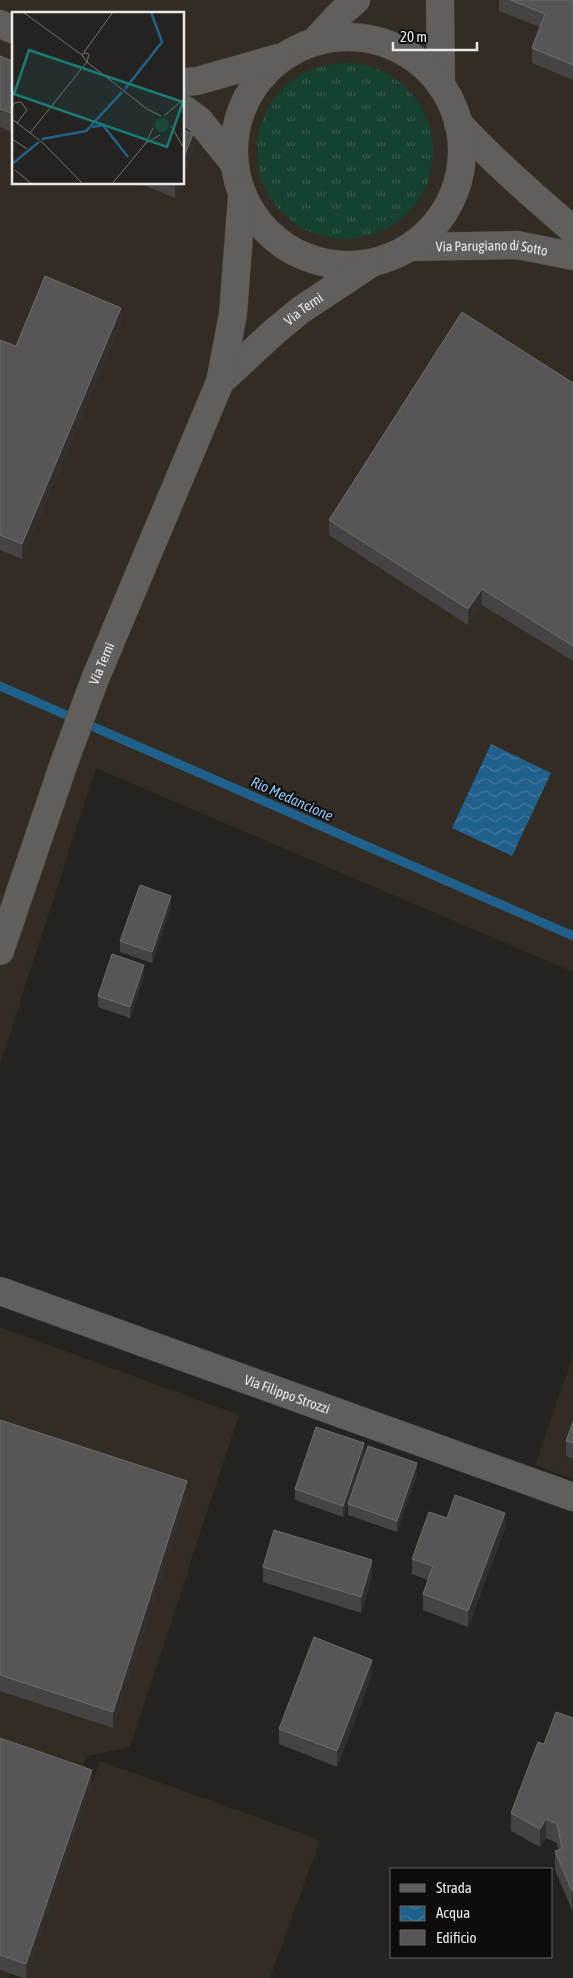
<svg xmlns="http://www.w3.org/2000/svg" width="573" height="1978" viewBox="0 0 573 1978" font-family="'Asap Condensed',sans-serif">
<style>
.built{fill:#322c25;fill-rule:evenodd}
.grass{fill:url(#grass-tufts)}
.water{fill:url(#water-waves)}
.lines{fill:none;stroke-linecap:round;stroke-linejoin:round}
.stream{stroke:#20618c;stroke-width:9}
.minor-casing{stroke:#3e3d3b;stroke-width:29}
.tertiary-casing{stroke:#3e3d3b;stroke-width:29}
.minor{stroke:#615e5b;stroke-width:28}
.tertiary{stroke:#615e5b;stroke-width:28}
.wall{fill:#464344}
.shaded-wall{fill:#322f2e}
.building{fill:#585556;stroke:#6f6c6c}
.labels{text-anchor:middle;stroke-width:4;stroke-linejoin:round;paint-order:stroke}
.street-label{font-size:14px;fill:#eae9e7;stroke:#0d0c0b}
.water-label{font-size:15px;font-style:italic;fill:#8dc9f6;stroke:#0d0c0b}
.inset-river{fill:none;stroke:#20618c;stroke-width:2.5}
.inset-road{fill:none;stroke:#747270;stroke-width:1}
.view{fill:#1a7c74;fill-opacity:0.15;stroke:#1a7c74;stroke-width:2.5}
.inset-edge{fill:none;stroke:#eae9e7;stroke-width:2.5}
</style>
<defs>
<pattern id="grass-tufts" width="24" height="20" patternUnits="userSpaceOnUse" patternTransform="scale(1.25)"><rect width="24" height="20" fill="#164130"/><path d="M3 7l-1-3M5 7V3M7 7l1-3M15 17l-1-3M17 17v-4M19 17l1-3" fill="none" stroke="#385c4e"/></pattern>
<pattern id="water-waves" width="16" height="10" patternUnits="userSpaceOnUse" patternTransform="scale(1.25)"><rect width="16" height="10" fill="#20618c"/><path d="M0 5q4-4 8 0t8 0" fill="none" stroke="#41789c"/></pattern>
</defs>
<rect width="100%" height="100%" fill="#252320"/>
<path class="built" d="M0,0h573v972l-477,-204 -96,296zM14,14h170v170h-170z
M0,1327l239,88 -109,332 -43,9 -78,222h-9z
M573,1356v123l-38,-14z
M100,1761l220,79 -50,138h-244z"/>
<path class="grass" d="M257 151a88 88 0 1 1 176 0a88 88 0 1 1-176 0Z"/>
<path class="water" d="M491,744l60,29 -39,83 -60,-28z"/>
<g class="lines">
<path class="stream" d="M0,686l573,250"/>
<g class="minor-casing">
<g id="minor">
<path d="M458,123c36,39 75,73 115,107"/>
<path id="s1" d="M410,247l107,-2 56,11"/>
<path id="s2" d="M0,1291l573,206"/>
</g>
</g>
<g class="tertiary-casing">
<g id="tertiary">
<path d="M440,0l1,85"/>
<path d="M0,24l14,6"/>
<circle cx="348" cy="151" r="114"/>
<path d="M315,41l25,-27 16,-14"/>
<path d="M184,82l13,-1 81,-23"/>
<path d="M184,109l15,11 35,43"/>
<path id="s3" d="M220,382l54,-50 28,-23 68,-45"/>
<path id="s4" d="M0,951l64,-188 31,-84 125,-297 13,-68 9,-118"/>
</g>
</g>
<use href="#minor" class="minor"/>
<use href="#tertiary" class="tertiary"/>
</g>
<path class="wall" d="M499,0h74v80l-41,-17v-15l8,-21 -41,-16z
M0,56l14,6v71l-14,-6z
M141,184h40l-6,14z
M121,323l-99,236 -22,-9v-210l16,6z
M573,383v278l-91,-56 -14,20 -139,-90v-15z
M171,907l-19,56 -32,-11v-11z
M144,976l-14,42 -32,-11v-11z
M0,1420l187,77 -74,231 -113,-37z
M573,1422v37l-7,-3v-15z
M364,1454l-21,63 -48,-17v-11z
M417,1474l-20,58 -49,-17v-11z
M447,1518l58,10 -37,99 -45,-17v-16l5,-14 -16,-6v-15z
M263,1567l109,9 -11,37 -98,-31z
M372,1675l-35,92 -58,-23v-15z
M573,1718v191l-1,1 -17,-40v-19l3,-1 -1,-7 -11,-5 -6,9 -29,-16v-18l33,-69z
M0,1738l92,47 -66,193h-3l-23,-8z"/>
<path class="shaded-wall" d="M193,134v18l-9,24v-19z
M175,184h6l-6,14z
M121,308v15l-99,236v-15z
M482,589v16l-14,20v-16z
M171,896v11l-19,56v-11z
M144,965v11l-14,42v-11z
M364,1443v11l-21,63v-11z
M417,1463v11l-20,58v-11z
M187,1481v16l-74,231v-16z
M505,1513v15l-37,99v-16z
M372,1560v16l-11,37v-16z
M372,1660v15l-35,92v-16z
M92,1770v15l-66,193v-14z
M546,1819v19l-6,9v-18z
M572,1891h1v18l-1,1z"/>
<path class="building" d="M510,0h63v65l-41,-17 13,-34z
M0,56l14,6v52l-14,-5z
M184,130l9,4 -9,23z
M45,276l76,32 -99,236 -22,-9v-195l16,6z
M462,312l111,71v263l-91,-57 -14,20 -139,-89z
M140,885l31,11 -19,56 -32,-11z
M112,954l32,11 -14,42 -32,-11z
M0,1420l187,61 -74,231 -113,-37z
M573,1422v21l-7,-2z
M316,1427l48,16 -21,63 -48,-17z
M368,1446l49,17 -20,58 -49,-17z
M455,1495l50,18 -37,98 -45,-17 10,-28 -21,-7 17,-47 18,6z
M274,1530l98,30 -11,37 -98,-30z
M314,1637l58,23 -35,91 -58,-22z
M556,1712l17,6v173h-1l-17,-40 7,-2 -5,-25 -11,-5 -6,10 -29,-16 27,-71 6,2z
M0,1738l92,32 -66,194 -26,-9z"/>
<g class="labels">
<g class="street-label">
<text dy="5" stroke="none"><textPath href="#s1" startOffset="82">Via Parugiano di Sotto</textPath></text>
<text dy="5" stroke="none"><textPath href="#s3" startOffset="111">Via Terni</textPath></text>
<text dy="5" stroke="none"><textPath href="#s4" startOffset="305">Via Terni</textPath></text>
<text dy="5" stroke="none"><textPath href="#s2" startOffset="305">Via Filippo Strozzi</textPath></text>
</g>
<g class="water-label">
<text transform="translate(292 799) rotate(24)" y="5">Rio Medancione</text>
</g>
</g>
<g transform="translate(12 12)">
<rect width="172" height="172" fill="#252320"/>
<path d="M143 113a7 7 0 1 1 14 0a7 7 0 1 1-14 0Z" fill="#164130"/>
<path class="inset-river" d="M113,77l37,-47 -11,-30M80,115l11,-2 25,32M30,127l44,-8 36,-39M0,152l27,-22"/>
<path class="inset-road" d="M11,0l59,43M72,41l5,1 -2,8 -5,-7 31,-43M75,50l60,47 14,7M0,97l2,-6 7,-1 6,8 -10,13M152,104l21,-18M0,107l31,24 40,41M159,114l14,24M18,121l57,-71M0,127l15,10M134,131l14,-8M3,158l17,14M100,172l34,-41 7,-15"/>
<path class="view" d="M17,38l154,52 -16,45 -153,-53z"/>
<rect width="172" height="172" class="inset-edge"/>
</g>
<rect x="390" y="1868" width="162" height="90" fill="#0d0c0b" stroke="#656463"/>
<rect x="400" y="1884" width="25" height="8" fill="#615e5b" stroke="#656463"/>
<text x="436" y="1893" font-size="15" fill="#eae9e7">Strada</text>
<rect x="400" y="1906" width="25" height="15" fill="url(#water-waves)" stroke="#656463"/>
<text x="436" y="1918" font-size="15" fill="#eae9e7">Acqua</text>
<rect x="400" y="1930" width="25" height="15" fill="#585556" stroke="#656463"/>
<text x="436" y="1943" font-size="15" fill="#eae9e7">Edificio</text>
<path d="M393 42v8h84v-8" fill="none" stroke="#eae9e7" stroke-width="2.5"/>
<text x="400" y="42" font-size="15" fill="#eae9e7" stroke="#0d0c0b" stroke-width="4" paint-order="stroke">20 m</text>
</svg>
